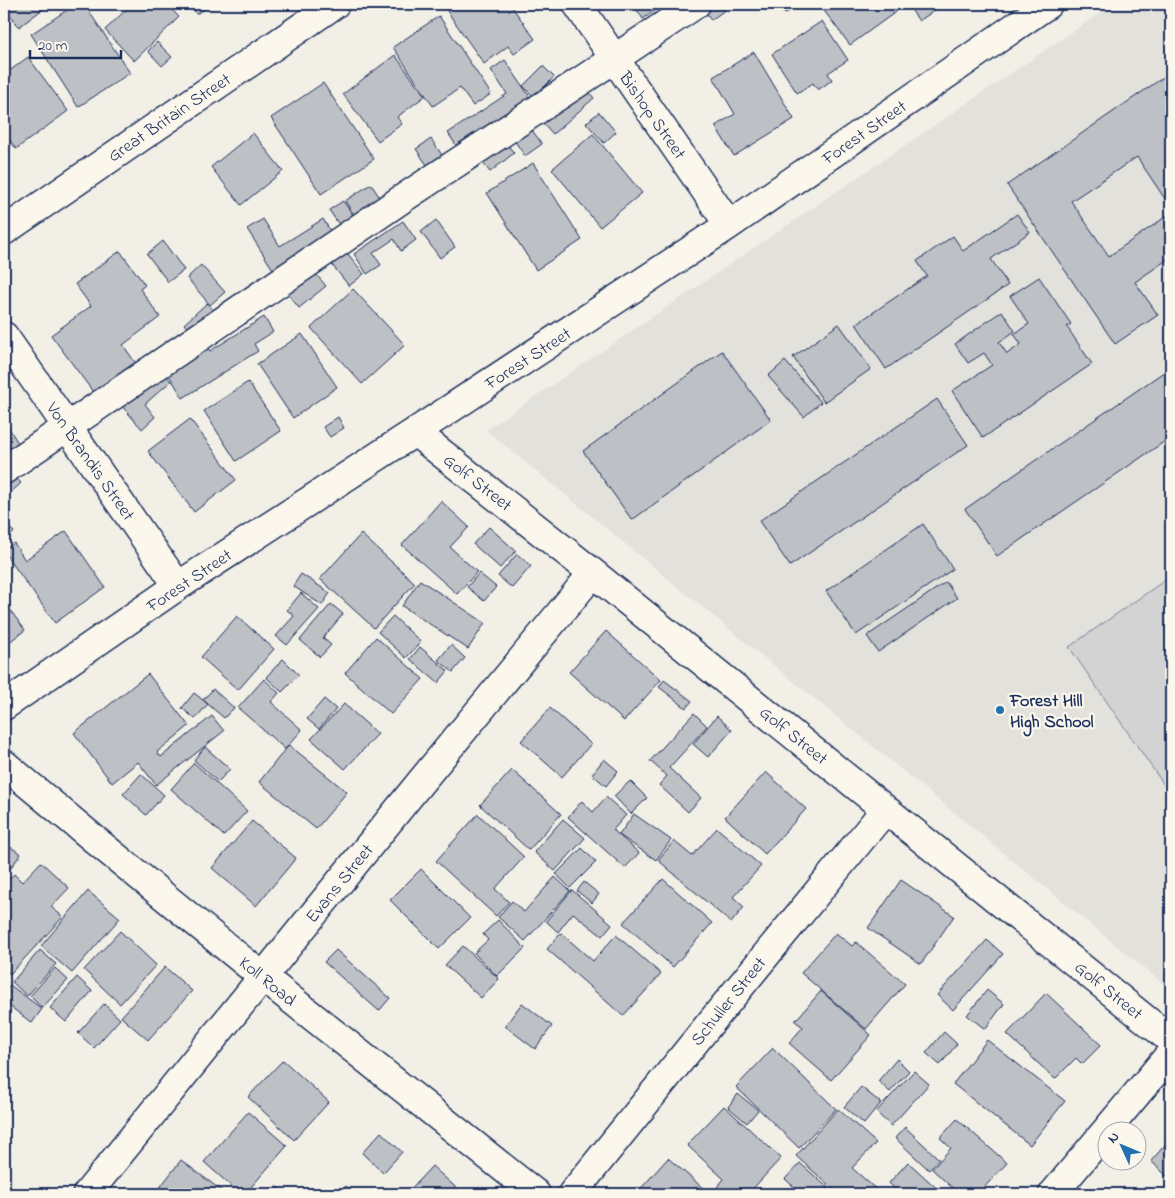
<svg xmlns="http://www.w3.org/2000/svg" width="1175" height="1198" viewBox="0 0 1175 1198" font-family="'Indie Flower',sans-serif">
<style>
.built{fill:#e2e1dc}
.green{fill:#d2d3d2;stroke:#768198}
.building{fill:#bdc0c4;stroke:#1b2f5e}
.lines{fill:none;stroke-linecap:round;stroke-linejoin:round}
.minor-casing{stroke:#1b2f5e;stroke-width:31}
.minor{stroke:#fbf7ec;stroke-width:28}
.poi-dot{fill:#1f6fb2;stroke:#fbf7ec;stroke-width:2}
.labels{text-anchor:middle;stroke-width:4.5;stroke-linejoin:round;paint-order:stroke}
.street-label{font-size:18px;fill:#1b2f5e;stroke:#fbf7ec}
.poi-label{font-size:18px;font-weight:bold;fill:#1b2f5e;stroke:#fbf7ec;text-anchor:start}
</style>
<rect width="100%" height="100%" fill="#f2efe6"/>
<filter id="ink" filterUnits="userSpaceOnUse"><feTurbulence type="fractalNoise" baseFrequency=".02" numOctaves="2"/><feDisplacementMap in="SourceGraphic" scale="10" xChannelSelector="R" yChannelSelector="G"/><feConvolveMatrix kernelMatrix="1 2 1 2 8 2 1 2 1" color-interpolation-filters="sRGB"/></filter>
<g filter="url(#ink)">
<path class="built" d="M1113,4h58v986l-685,-560z"/>
<path class="green" d="M1171,576v219l-102,-148z"/>
<path class="building" d="M5,4h34l4,5 -24,18 -15,-21z
M76,4h8l46,69 -52,34 -47,-73z
M132,4h34l13,13 -45,44 -29,-31z
M190,4h23l-17,10z
M457,4h53l25,35 -21,15 -6,-8 -24,18 -37,-53z
M633,4h31l-21,15z
M702,4h19l4,6 -14,10 -10,-15z
M777,4h22l-14,10z
M819,4h73l5,7 -47,34z
M907,4h37l-25,17z
M439,16l52,78 -18,12 -13,-18 -27,18 -40,-59z
M822,21l26,39 -20,13 4,7 -14,10 -5,-7 -16,10 -25,-39z
M157,42l15,15 -10,9 -14,-15z
M754,52l40,67 -60,37 -19,-30 20,-12 -22,-37z
M395,55l30,41 -28,21 5,7 -24,17 -35,-47z
M28,57l40,54 -52,38 -12,-17v-18l6,-4 -6,-8v-27z
M505,60l25,37 -74,48 -8,-12 59,-39 -16,-24z
M543,66l11,11 -20,20 -11,-11z
M1171,72v136l-34,-51 -66,44 38,55 62,-43v44l-36,25 23,33 -43,29 -108,-159z
M323,83l51,76 -53,35 -50,-76z
M582,84l12,14 -41,36 -12,-13z
M599,112l17,20 -12,11 -18,-20z
M529,126l13,18 -17,12 -13,-19z
M253,133l30,38 -42,34 -30,-38z
M593,134l49,59 -42,34 -48,-58z
M502,138l12,15 -24,19 -12,-15z
M431,139l11,16 -15,10 -11,-16z
M533,163l49,77 -46,30 -49,-77z
M371,184l9,14 -26,17 -9,-14z
M343,201l13,18 -14,10 -13,-19z
M1017,214l13,18 -39,27 17,26 -122,84 -30,-45 71,-48 -10,-15 36,-25 10,15z
M263,219l17,27 43,-27 9,15 -58,37 -27,-42z
M436,220l19,27 -15,11 -19,-26z
M403,221l13,19 -15,11 -7,-12 -21,14 8,12 -14,9 -13,-20z
M163,241l21,29 -16,12 -21,-28z
M344,249l20,25 -15,12 -20,-25z
M120,251l25,34 -5,4 20,28 -37,28 14,20 -41,31 -45,-61 40,-29 -16,-22z
M201,265l24,27 -15,13 -23,-27z
M310,267l16,19 -27,22 -15,-19z
M1039,277l32,47 -4,3 25,37 -109,74 -31,-47 40,-26 -8,-12 -16,10 -13,-19 47,-33 13,20 -16,11 8,12 14,-10 -7,-10 15,-10 -19,-28z
M353,289l52,56 -43,39 -51,-56z
M207,303l9,11 -23,20 -9,-10z
M264,317l9,15 -19,12 4,7 -75,47 -19,-31 40,-26 6,10z
M839,324l32,45 -47,33 -31,-45z
M302,334l35,53 -44,31 -36,-54z
M722,351l49,69 -139,100 -49,-69z
M785,361l36,41 -17,15 -36,-41z
M1171,367v70l-174,119 -32,-47z
M160,369l11,12 -26,23 10,13 -13,12 -22,-25z
M248,382l33,49 -45,30 -32,-50z
M937,399l31,46 -178,121 -31,-45z
M338,417l6,11 -14,9 -7,-10z
M190,419l46,61 -42,32 -46,-61z
M4,420l14,23 -14,9z
M10,471l11,12 -17,16v-22z
M441,501l28,26 -19,20 27,25 -20,22 -55,-49z
M4,523l10,9 -10,11z
M923,524l30,45 -97,66 -30,-44z
M489,527l27,24 -16,17 -27,-24z
M66,531l39,56 -50,36 -51,-71v-2l10,-7 11,17z
M361,534l54,49 -41,45 -54,-49z
M517,554l14,12 -19,22 -14,-12z
M479,573l17,14 -12,14 -17,-14z
M301,574l29,19 -8,12 -29,-19z
M420,580l65,43 -17,26 -66,-43z
M946,582l11,16 -79,54 -11,-16z
M301,593l18,16 -32,36 -11,-9 18,-20 -7,-6z
M4,602l21,28 -21,16z
M331,604l12,10 -20,24 8,7 -11,12 -20,-17z
M237,616l37,33 -36,41 -37,-33z
M393,616l28,26 -15,16 -28,-26z
M606,631l55,49 -37,41 -55,-49z
M376,637l47,42 -32,35 -46,-41z
M451,645l14,13 -12,14 -15,-12z
M420,647l28,24 -10,12 -28,-24z
M283,659l16,16 -17,17 -16,-15z
M148,674l41,52 -32,26 4,5 51,-41 12,15 -68,54 -18,-23 -26,21 -38,-50z
M264,679l15,14 -8,9 31,28 -17,19 -47,-41z
M664,680l28,21 -6,7 -27,-21z
M213,689l21,19 -10,10 -21,-18z
M194,693l14,11 -13,15 -13,-11z
M324,699l12,10 -17,20 -12,-10z
M344,704l34,30 -33,35 -34,-30z
M550,708l41,36 -29,33 -41,-36z
M694,713l13,13 -38,42 32,30 -13,14 -29,-27 8,-9 -17,-15z
M717,716l15,14 -24,27 -15,-13z
M289,745l58,47 -31,37 -57,-47z
M205,747l25,22 -12,13 -24,-22z
M604,759l14,12 -12,15 -14,-12z
M194,763l53,48 -23,25 -53,-47z
M512,770l49,44 -32,36 -49,-45z
M766,772l40,37 -41,45 -40,-37z
M141,774l23,21 -18,20 -23,-21z
M630,781l17,17 -16,16 -17,-18z
M606,797l20,18 -13,15 26,23 -14,15 -57,-51 14,-16 11,11z
M478,814l46,43 -29,32 14,13 -13,14 -60,-55z
M634,814l37,26 -15,20 -37,-25z
M563,819l22,19 -30,33 -21,-19z
M252,821l44,37 -40,48 -44,-38z
M717,828l44,38 -28,31 11,10 -13,16 -73,-63 16,-19 18,15z
M6,844l15,10 -17,23v-29z
M582,848l14,14 -26,26 -14,-14z
M41,862l28,26 -18,19 12,10 -53,57 -6,-7v-82l10,-11 8,8z
M421,869l49,49 -31,31 -49,-49z
M555,877l15,14 -45,50 -27,-24 14,-16 12,11z
M663,879l49,44 -39,44 -50,-44z
M901,880l53,36 -33,48 -53,-36z
M584,882l15,12 -7,9 -15,-12z
M572,890l40,34 -10,12 -29,-23 -15,19 -12,-11z
M88,891l32,27 -48,55 -31,-27z
M498,920l27,28 -28,28 -23,-23 14,-13 -5,-6z
M120,931l36,34 -36,39 -36,-34z
M561,933l32,28 23,-26 45,39 -38,42 -76,-67z
M836,933l16,13 4,-4 49,42 -39,45 -65,-56z
M987,940l16,14 -50,56 -16,-15z
M463,946l36,33 -18,19 -36,-33z
M40,950l16,14 -29,32 -15,-14z
M336,950l54,48 -11,13 -55,-49z
M165,967l27,24 -44,49 -27,-23z
M55,968l13,12 -26,28 -12,-12z
M77,977l15,14 -26,31 -16,-14z
M10,985l32,24 -10,14 -28,-21v-9z
M987,990l17,14 -19,25 -18,-14z
M821,991l50,44 -40,45 -42,-37 14,-16 -8,-6z
M1046,993l55,52 -19,19 -6,-6 -21,21 -48,-45z
M522,1003l30,23 -17,23 -30,-23z
M104,1004l16,15 -26,29 -16,-15z
M944,1032l13,12 -17,21 -14,-12z
M987,1040l78,61 -35,44 -77,-61z
M773,1048l63,61 -37,39 -63,-61z
M897,1059l12,12 -19,21 -12,-11z
M283,1060l46,42 -35,38 -46,-43z
M914,1071l15,13 -38,42 -15,-14z
M861,1087l20,16 -17,21 -20,-17z
M738,1094l20,16 -11,13 -19,-16z
M724,1106l57,52 -33,36h-24l-7,-7 7,-8 -37,-34z
M838,1109l38,34 -24,25 26,23 -3,3h-36l-43,-38z
M248,1112l39,34 -42,48h-5l-36,-32z
M957,1119l50,44 -29,31h-19l-27,-25 19,-21 -11,-10z
M905,1127l34,32 -10,11 -34,-32z
M381,1132l21,20 -19,21 -21,-20z
M1171,1138v42l-20,-19z
M668,1158l42,36h-74z
M181,1160l45,34h-71z
M908,1162l35,32h-43l-11,-11z
M800,1163l35,31h-33l-17,-15z
M432,1166l31,28h-57z
M276,1186l10,8h-18z
M346,1186l10,8h-17z"/>
<g class="lines">
<g class="minor-casing">
<path id="minor" d="M577,4l152,221
M4,231l331,-227
M4,336l174,250
M415,432l178,141 578,467
M4,470l398,-271 212,-140 82,-55
M4,706l174,-120 237,-154 314,-207 319,-221
M4,764l96,80 163,133 273,217
M87,1194l332,-410 174,-211
M572,1194l135,-167 178,-217
M1053,1194l118,-141"/>
</g>
<use href="#minor" class="minor"/>
</g>
</g>
<circle class="poi-dot" cx="1000" cy="710" r="5"/>
<g class="labels">
<g class="street-label">
<text transform="translate(653 115) rotate(55)" y="6">Bishop Street</text>
<text transform="translate(169 117) rotate(-34)" y="6">Great Britain Street</text>
<text transform="translate(864 132) rotate(-35)" y="6">Forest Street</text>
<text transform="translate(528 358) rotate(-33)" y="6">Forest Street</text>
<text transform="translate(91 461) rotate(55)" y="6">Von Brandis Street</text>
<text transform="translate(478 482) rotate(38)" y="6">Golf Street</text>
<text transform="translate(189 580) rotate(-34)" y="6">Forest Street</text>
<text transform="translate(794 735) rotate(39)" y="6">Golf Street</text>
<text transform="translate(339 883) rotate(-51)" y="6">Evans Street</text>
<text transform="translate(268 981) rotate(39)" y="6">Koll Road</text>
<text transform="translate(1109 990) rotate(39)" y="6">Golf Street</text>
<text transform="translate(728 1001) rotate(-51)" y="6">Schuller Street</text>
</g>
<g class="poi-label">
<text x="1010" y="706">Forest Hill<tspan x="1010" dy="21">High School</tspan></text>
</g>
</g>
<rect width="1175" height="1198" fill="none" stroke="#fbf7ec" stroke-width="20"/>
<rect x="10" y="10" width="1155" height="1178" fill="none" stroke="#1b2f5e" stroke-width="2" filter="url(#ink)"/>
<g transform="translate(1122 1146) rotate(314)"><circle r="24" fill="#fbf7ec" stroke="#a1a7b3"/>
<path d="M0-4L9 19L0 12L-9 19Z" fill="#1f6fb2"/>
<text y="-8" font-size="14" font-weight="bold" text-anchor="middle" fill="#1b2f5e">N</text>
</g>
<path d="M30 50v8h91v-8" fill="none" stroke="#1b2f5e" stroke-width="2.5"/>
<text x="38" y="50" font-size="15" fill="#1b2f5e" stroke="#fbf7ec" stroke-width="4" paint-order="stroke">20 m</text>
</svg>
